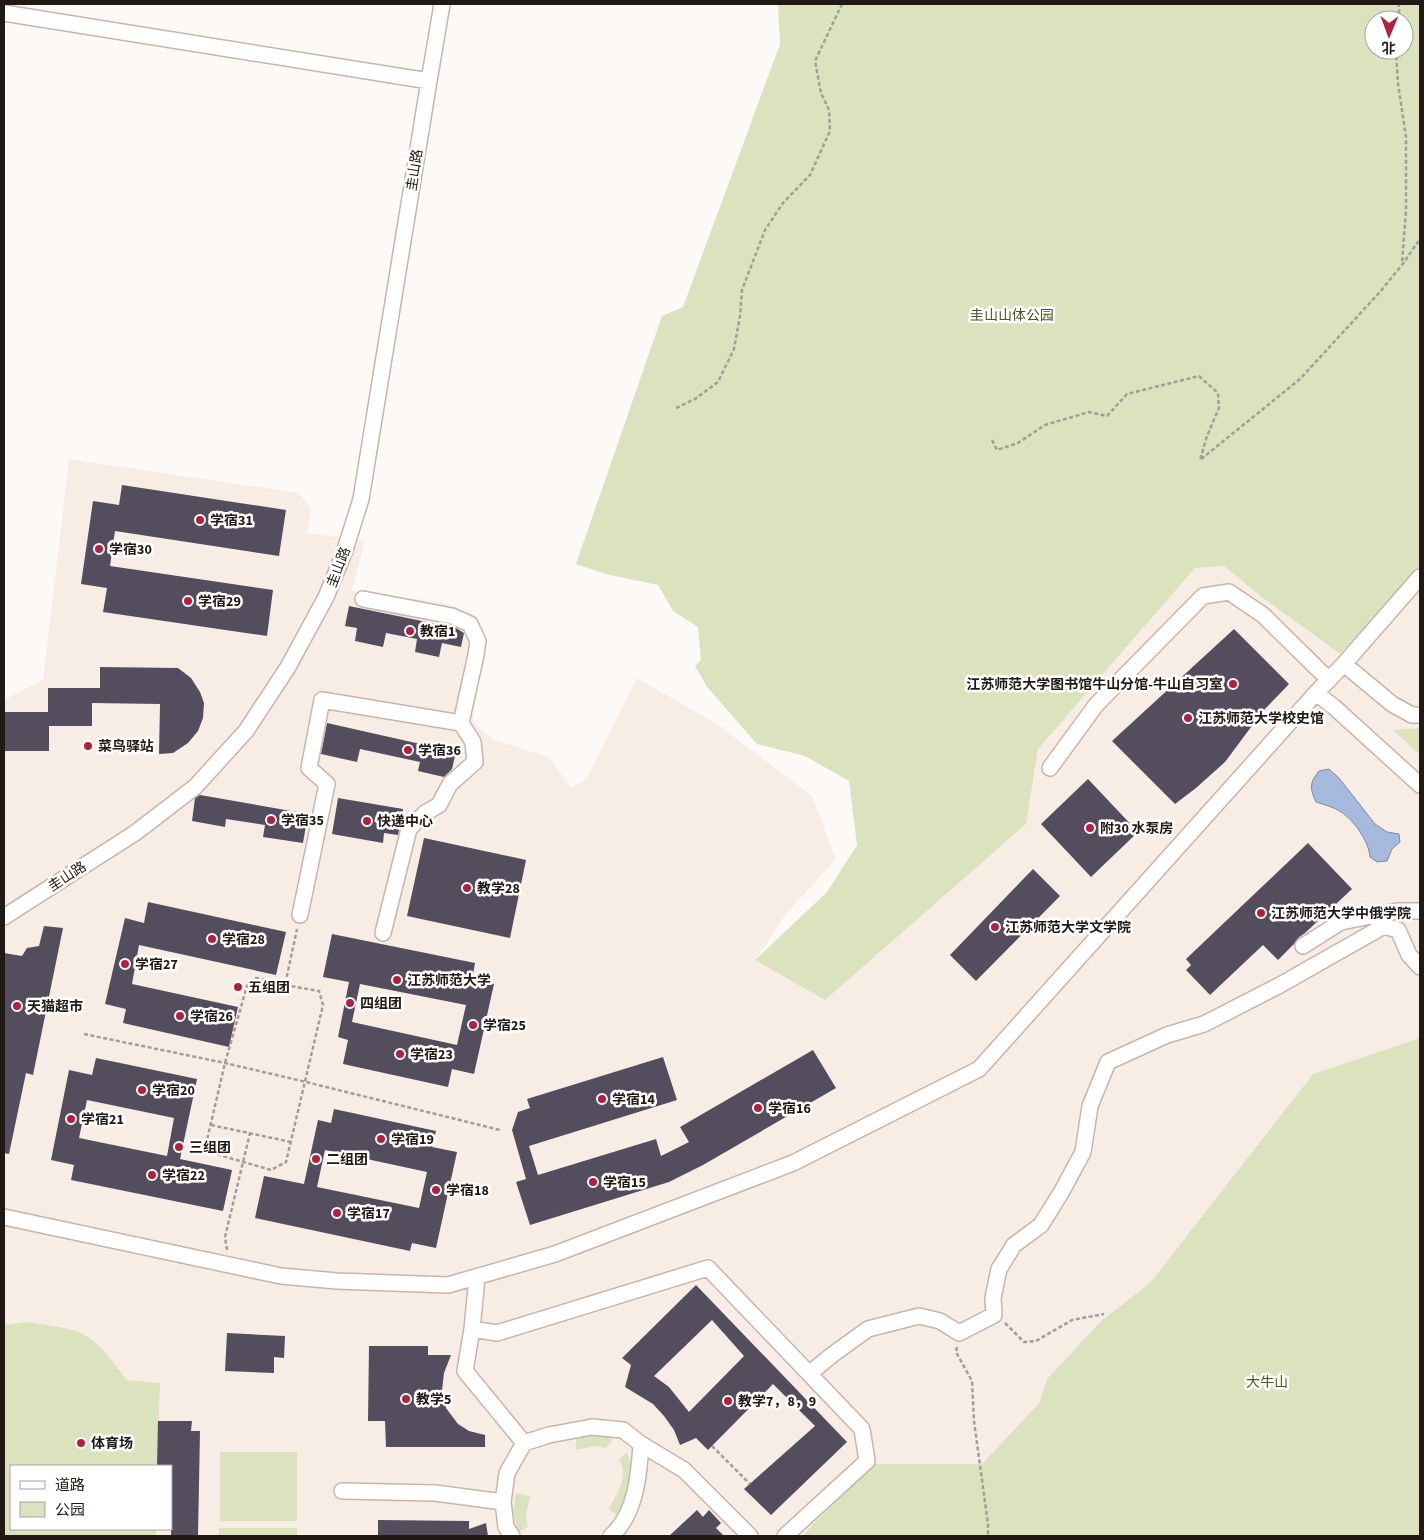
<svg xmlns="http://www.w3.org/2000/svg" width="1424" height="1540" viewBox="0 0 1424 1540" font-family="'Source Sans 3','Noto Sans SC',sans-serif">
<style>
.built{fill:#f8ede5;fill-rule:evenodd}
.green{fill:#dae3be;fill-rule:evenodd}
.water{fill:#a5badd;stroke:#7d8aa1}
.building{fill:#544d5e;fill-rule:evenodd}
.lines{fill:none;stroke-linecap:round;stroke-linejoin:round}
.minor-casing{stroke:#c9b5a8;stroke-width:18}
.path{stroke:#a29d99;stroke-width:2.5;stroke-dasharray:4 2.5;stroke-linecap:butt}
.minor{stroke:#fff;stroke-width:15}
.poi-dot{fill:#b21f3f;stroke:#fff;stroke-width:2}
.labels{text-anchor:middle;stroke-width:5;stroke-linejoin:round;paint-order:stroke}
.street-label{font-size:14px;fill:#201914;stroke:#fff}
.park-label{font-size:14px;fill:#4b5618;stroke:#fff}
.poi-label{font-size:14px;font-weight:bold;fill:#201914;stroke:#fff;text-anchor:start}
</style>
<rect width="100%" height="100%" fill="#fdf9f6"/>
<path class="built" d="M69,459l230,34 12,15 -4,25 58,8 -13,50 89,11 29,11 14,19 -2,28 -10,48 2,15 20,17 55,17 22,31 16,-10 50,-100 80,46 95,72 24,63 -51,56 -29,44 270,-135 12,-75 157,-181 29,-2 40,33 76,55 80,-88v472l-107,36 -163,209 -49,38 -54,58 -8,24 -57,61h-110l-70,72h-798v-836l39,-20zM11,1466h160v63h-160z"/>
<path class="green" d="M778,4h642v562l-80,88 -76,-55 -40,-33 -29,2 -157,181 -12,75 -201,176 -70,-40 72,-68 30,-47 -8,-64 -44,-25 -48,-12 -50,-57 -12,-21 6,-6 -3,-33 -25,-16 -15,-26 -53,-11 -29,-10 86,-248 21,-9 97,-263zM1374,20h30v30h-30z
M1420,728v27l-27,-25z
M1420,1038v498h-618l70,-72h110l57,-61 8,-24 54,-58 49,-38 163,-209z
M26,1322c18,3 40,4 57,12 18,9 31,30 44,46l33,3 -3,83h-146v63h145v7h-152v-211z
M591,1434h11l11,5 -7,9 -10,-2 -20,4v-13z
M220,1452h77v69h-77z
M627,1452c9,25 5,42 -11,63l-7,-6c7,-14 21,-34 10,-49z
M516,1493l14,3 -4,20 2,11 -10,5 -5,-20z
M219,1528h78v8h-78z"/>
<path class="water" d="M1329,769l10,9 36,46 12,8 12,2 1,8 -8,7 -5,12 -10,1 -7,-5c-1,-15 -16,-37 -29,-45 -7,-5 -16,-7 -25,-10 -6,-13 -7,-19 3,-31z"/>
<path class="building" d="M122,485l164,25 -7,46 -164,-25 -5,35 163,24 -6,46 -164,-24 4,-24 -26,-4 12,-83 26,4z
M349,606l107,22 8,5 -3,14 -19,-4 -3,14 -24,-5 2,-13 -31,-6 -3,14 -28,-6 2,-13 -12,-2z
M1234,629l55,55 -26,27 -38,51 -29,26 -21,16 -63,-63z
M100,667l78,1 13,10 9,14 4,11 -1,15 -5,13 -10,12 -15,10 -14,1 1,-50 -68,-1v23h-43v25h-45v-39h44v-24h52z
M327,723l129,29 -4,17 -8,8 -26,-6 2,-9 -60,-13 -3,13 -36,-8z
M1088,779l50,53 -47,45 -50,-53z
M200,795l108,19 -5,29 -40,-6 2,-12 -39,-6 -1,8 -33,-6 3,-23z
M338,798l65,11 -5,26 -14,-2 -1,10 -51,-9z
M424,838l102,22 -16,78 -103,-22z
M1308,843l44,46 -47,44 -7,5 -4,6 -16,16 -15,-15 -53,50 -24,-25 5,-5 -5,-6z
M1033,869l27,27 -84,85 -26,-26z
M148,902l138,30 -10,43 -137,-30 -7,39 106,23 -9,40 -106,-24 3,-14 -21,-5 20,-86 19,5z
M44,926l19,2 -30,147 -7,-2 -17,81 -5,-1v-200l18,3 5,-8 12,-2z
M332,934l143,29 -3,17 22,4 -20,90 -22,-5 -4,18 -105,-23 5,-24 -10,-3 11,-55 -26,-5zM360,984l106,21 -9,40 -105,-23z
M813,1050l23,38 -133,77 -34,17 -139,43 -14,-43 10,-3 -14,-49 6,-18 12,-4 -3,-9 136,-42 14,43 -148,46 9,29 118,-36 5,17 28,-14 -9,-15z
M96,1058l101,21 -17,80 52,11 -9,41 -152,-31 3,-15 -23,-5 18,-90 23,5zM87,1100l87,18 -7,38 -88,-18z
M334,1109l102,22 -4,16 25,5 -21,96 -24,-5 -2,8 -155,-33 9,-42 40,8 14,-64 13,3zM325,1150l102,22 -8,36 -102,-21z
M696,1285l151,157 -76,73 -27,-26 71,-63 -42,-42 -65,66 -12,-12 -16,7 -6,-15 -10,-14 -11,-12 -28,-17 6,-22 -9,-7zM712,1320l32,36 -55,56 -20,-25 -15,-11z
M227,1333l58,3 -1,22 -10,-1v16l-49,-2z
M369,1346h59v9h23l-7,18 -2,17 4,18 12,16 11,7 16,4v12h-99l-1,-26h-17z
M158,1421h34l-1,10h9l-2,105h-27v-70h-14z
M697,1510l6,7 6,-7 12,13 -5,5 8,8h-55z
M378,1520l91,1v8l17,-6 2,13h-110z"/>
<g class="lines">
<g class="minor-casing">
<path id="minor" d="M4,13l425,68 13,-77
M363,599l89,17 18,8 8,17 -2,14 -15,68
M1344,664l48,40 20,11h8
M1316,693l18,14 86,78
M1050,768l46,-63 107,-109 26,-4 34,23 66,65
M300,915l27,-131 -18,-16 13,-68 139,23 12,19 2,20 -25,22 -11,21 -14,8 -16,16 -26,104
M4,917l131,-84 60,-46 51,-56 42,-64 38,-70 18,-44 17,-54 68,-418
M1303,946l38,-24 56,-11h23
M4,1217l277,59 56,5 111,4 107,-31 238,-91 186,-94 337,-376 28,-29 76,-87
M477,1277l-5,52 -7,42 59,72
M472,1329l25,4 211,-65 154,161 5,32 -82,75
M809,1374l23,-19 36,-26 51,-13 21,5 19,12 35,-18 -1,-17 6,-29 15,-24 27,-20 21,-34 21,-39 7,-46 18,-44 59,-27 37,-11 76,-39 104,-59 14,4 11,25 11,12
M342,1491l93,2 68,9
M512,1536l-6,-9 -3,-25 4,-29 17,-30 25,-8 43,-8 31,3 18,14 43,26 66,66
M611,1536c25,-22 28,-61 30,-92"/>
</g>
<path class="path" d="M1399,20v-16
M1396,50l2,34 8,53v73l-4,53
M676,408l19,-9 23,-17 16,-33 6,-33 2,-26 23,-60 18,-27 27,-28 20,-44 -1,-21 -8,-17 -6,-32 27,-57
M992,440l5,10 21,-7 27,-18 44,-13 18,4 20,-22 72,-18 19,17 1,15 -12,28 -7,24 100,-81 79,-86 23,-28 18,-26
M285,985l34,6 4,14 -37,157 -15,8 -62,-18 -2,-12 18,-77 22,-77 9,-8 29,7 12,-56
M84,1034l141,29 81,19 194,48
M211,1125l80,17
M227,1250l-2,-13 25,-104
M1005,1323l19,19 12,-1 36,-21 32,-6
M957,1347l-1,5 16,29 2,40 14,103v12
M712,1446l38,38"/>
<use href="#minor" class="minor"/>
</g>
<g class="poi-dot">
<circle cx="200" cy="520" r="5"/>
<circle cx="99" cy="549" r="5"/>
<circle cx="188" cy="601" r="5"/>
<circle cx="410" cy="631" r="5"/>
<circle cx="1233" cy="684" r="5"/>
<circle cx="1188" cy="718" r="5"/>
<circle cx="88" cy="746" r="5"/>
<circle cx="408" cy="750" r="5"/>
<circle cx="271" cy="820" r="5"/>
<circle cx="367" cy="821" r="5"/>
<circle cx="1090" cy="828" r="5"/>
<circle cx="467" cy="888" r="5"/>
<circle cx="1261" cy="913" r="5"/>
<circle cx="995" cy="927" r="5"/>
<circle cx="212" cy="939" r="5"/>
<circle cx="125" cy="964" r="5"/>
<circle cx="397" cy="980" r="5"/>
<circle cx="238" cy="987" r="5"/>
<circle cx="350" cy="1003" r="5"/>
<circle cx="17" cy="1006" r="5"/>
<circle cx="180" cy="1016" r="5"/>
<circle cx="473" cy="1025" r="5"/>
<circle cx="400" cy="1054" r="5"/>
<circle cx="142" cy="1090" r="5"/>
<circle cx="602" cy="1099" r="5"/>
<circle cx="758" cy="1108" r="5"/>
<circle cx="71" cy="1119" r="5"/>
<circle cx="381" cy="1139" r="5"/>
<circle cx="179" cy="1147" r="5"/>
<circle cx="316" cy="1159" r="5"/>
<circle cx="152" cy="1175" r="5"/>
<circle cx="593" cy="1182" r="5"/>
<circle cx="436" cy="1190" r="5"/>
<circle cx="337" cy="1213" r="5"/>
<circle cx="406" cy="1399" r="5"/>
<circle cx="728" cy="1401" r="5"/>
<circle cx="81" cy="1443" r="5"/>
</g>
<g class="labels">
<g class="street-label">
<text transform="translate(414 170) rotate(-81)" y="5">圭山路</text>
<text transform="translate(338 567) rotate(-69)" y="5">圭山路</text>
<text transform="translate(67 876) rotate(-33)" y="5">圭山路</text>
</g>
<g class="park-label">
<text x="1012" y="320">圭山山体公园</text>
<text x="1267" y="1387">大牛山</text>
</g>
<g class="poi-label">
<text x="210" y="525">学宿31</text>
<text x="109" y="554">学宿30</text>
<text x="198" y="606">学宿29</text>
<text x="420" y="636">教宿1</text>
<text x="1223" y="689" text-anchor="end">江苏师范大学图书馆牛山分馆-牛山自习室</text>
<text x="1198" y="723">江苏师范大学校史馆</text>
<text x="98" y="751">菜鸟驿站</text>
<text x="418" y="755">学宿36</text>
<text x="281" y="825">学宿35</text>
<text x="377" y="826">快递中心</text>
<text x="1100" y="833">附30 水泵房</text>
<text x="477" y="893">教学28</text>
<text x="1271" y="918">江苏师范大学中俄学院</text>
<text x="1005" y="932">江苏师范大学文学院</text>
<text x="222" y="944">学宿28</text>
<text x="135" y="969">学宿27</text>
<text x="407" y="985">江苏师范大学</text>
<text x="248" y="992">五组团</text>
<text x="360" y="1008">四组团</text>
<text x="27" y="1011">天猫超市</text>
<text x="190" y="1021">学宿26</text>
<text x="483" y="1030">学宿25</text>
<text x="410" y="1059">学宿23</text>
<text x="152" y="1095">学宿20</text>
<text x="612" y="1104">学宿14</text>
<text x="768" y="1113">学宿16</text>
<text x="81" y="1124">学宿21</text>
<text x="391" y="1144">学宿19</text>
<text x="189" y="1152">三组团</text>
<text x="326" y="1164">二组团</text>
<text x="162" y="1180">学宿22</text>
<text x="603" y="1187">学宿15</text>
<text x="446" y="1195">学宿18</text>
<text x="347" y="1218">学宿17</text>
<text x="416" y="1404">教学5</text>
<text x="738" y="1406">教学7，8，9</text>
<text x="91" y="1448">体育场</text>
</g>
</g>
<rect width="1424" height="1540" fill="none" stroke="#201914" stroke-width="10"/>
<rect x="10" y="1465" width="162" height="65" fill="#ffffff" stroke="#a6a3a1"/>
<rect x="20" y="1481" width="25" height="8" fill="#ffffff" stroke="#a6a3a1"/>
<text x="55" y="1490" font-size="15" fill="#201914">道路</text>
<rect x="20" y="1502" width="25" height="15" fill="#dae3be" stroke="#a6a3a1"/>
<text x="55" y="1515" font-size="15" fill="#201914">公园</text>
<g transform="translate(1389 35) rotate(181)"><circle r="24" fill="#ffffff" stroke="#a6a3a1"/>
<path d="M0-4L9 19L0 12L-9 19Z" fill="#b21f3f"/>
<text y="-8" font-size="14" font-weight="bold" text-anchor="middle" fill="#201914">北</text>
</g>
</svg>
